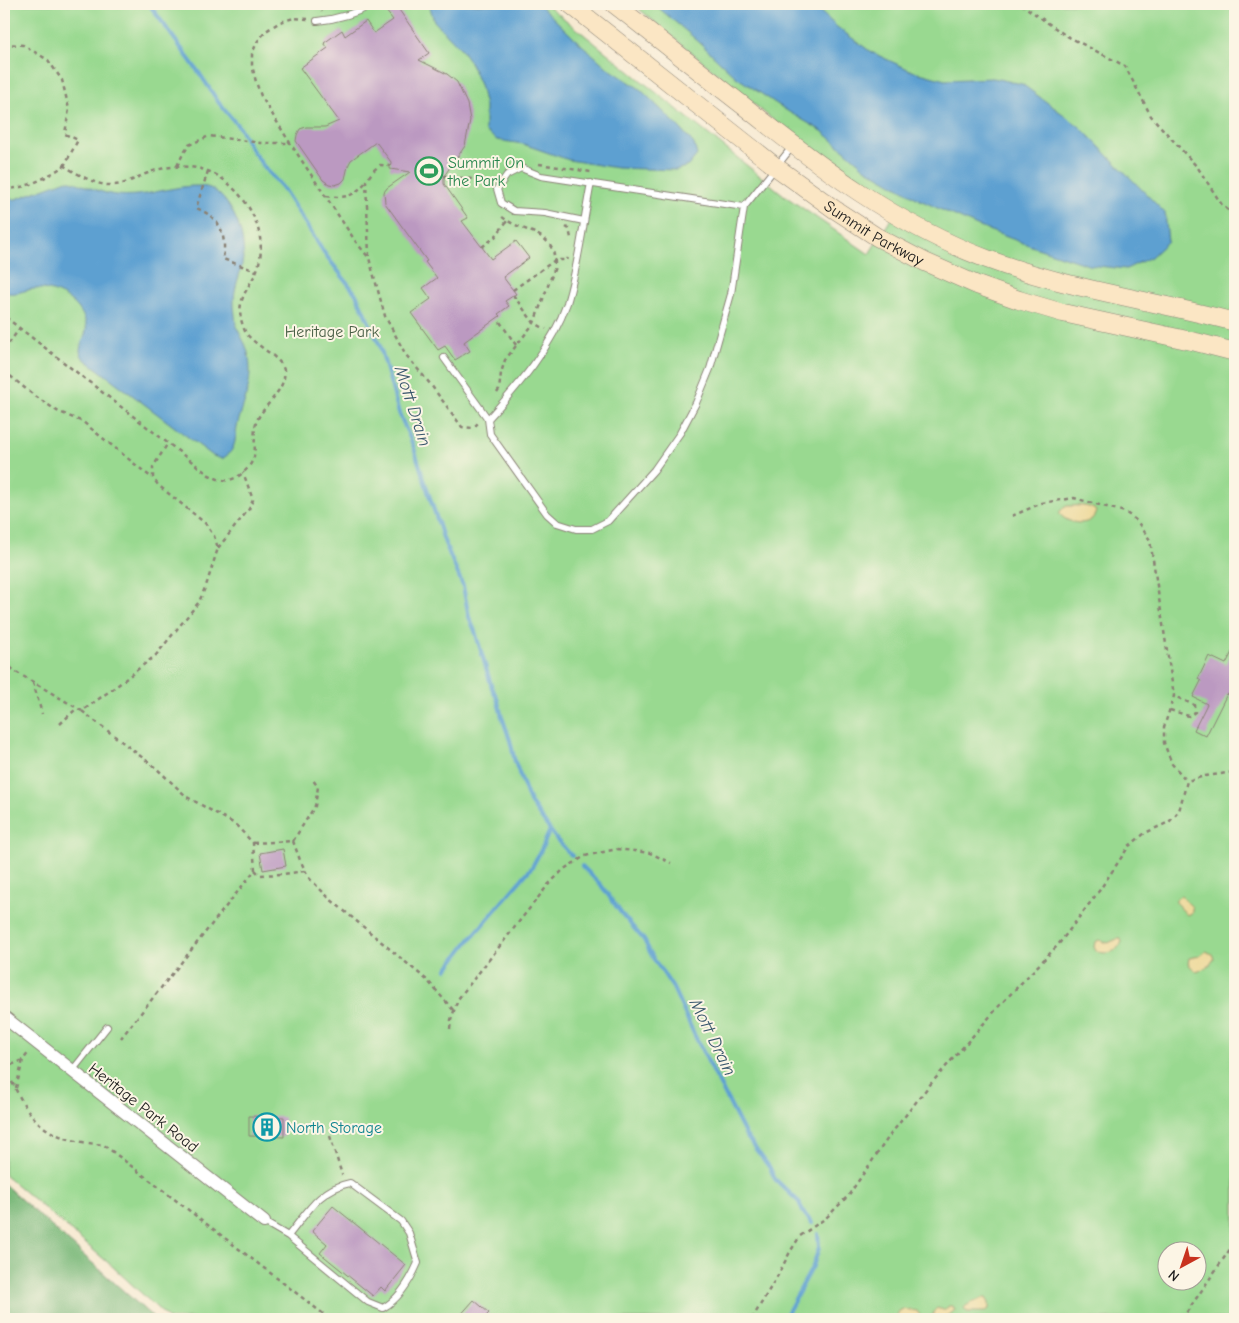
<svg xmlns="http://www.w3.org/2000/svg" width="1239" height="1323" viewBox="0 0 1239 1323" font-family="'Comic Neue',sans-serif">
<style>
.green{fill:#99d990;stroke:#5a7a56;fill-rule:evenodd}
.forest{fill:#7ab97a;stroke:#4b6a4b}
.sand{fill:#eeda9e;stroke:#857b5d}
.water{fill:#5da0d1;stroke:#3c5e76}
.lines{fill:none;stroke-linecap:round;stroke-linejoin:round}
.stream{stroke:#5da0d1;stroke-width:4}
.building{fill:#bb99c1}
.lane-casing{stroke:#8a8276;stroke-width:8}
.street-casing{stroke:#8a8276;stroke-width:14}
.secondary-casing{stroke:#8a8276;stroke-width:19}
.path{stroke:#8a8276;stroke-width:2.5;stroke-dasharray:4 4;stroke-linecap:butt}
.lane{stroke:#fff;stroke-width:6}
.street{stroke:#fff;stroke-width:12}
.secondary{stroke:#fbe6c4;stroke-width:18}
.labels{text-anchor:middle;stroke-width:4;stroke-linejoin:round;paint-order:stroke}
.leisure-label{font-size:16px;fill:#27864d;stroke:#fcf5e5;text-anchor:start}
.street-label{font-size:16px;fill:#1c1c1c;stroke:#fcf5e5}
.park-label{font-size:16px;fill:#485e45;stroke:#fcf5e5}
.culture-label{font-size:16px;fill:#0d838f;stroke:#fcf5e5;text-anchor:start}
.water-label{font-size:18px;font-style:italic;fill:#39576d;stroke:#fcf5e5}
</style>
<rect width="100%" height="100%" fill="#fcf5e5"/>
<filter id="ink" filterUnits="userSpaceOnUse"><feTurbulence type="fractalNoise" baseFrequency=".02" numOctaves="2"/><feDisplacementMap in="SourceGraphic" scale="10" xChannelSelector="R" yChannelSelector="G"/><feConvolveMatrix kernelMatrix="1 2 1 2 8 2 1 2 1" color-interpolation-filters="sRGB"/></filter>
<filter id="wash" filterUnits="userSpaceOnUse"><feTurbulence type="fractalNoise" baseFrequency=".0096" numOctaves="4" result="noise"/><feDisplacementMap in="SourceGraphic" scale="20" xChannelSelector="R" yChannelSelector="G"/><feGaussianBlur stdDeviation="1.12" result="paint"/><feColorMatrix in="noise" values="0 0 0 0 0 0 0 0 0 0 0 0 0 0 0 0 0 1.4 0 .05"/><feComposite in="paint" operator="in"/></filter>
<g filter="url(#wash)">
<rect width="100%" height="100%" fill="#f7e9d1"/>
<path class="green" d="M4,4h542l239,192 84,58 29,-46 -102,-69 -163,-135h602v1315h-1066l-57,-53 -108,-92zM1166,1250h30v30h-30z"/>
<path class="forest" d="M4,1184l151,135h-151z"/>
<path class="sand" d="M1067,506c10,0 22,-2 29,5 -3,17 -29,14 -37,2l3,-4z
M1181,896l11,11v5l-5,3 -11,-12v-4z
M1117,939h4l1,3c-6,11 -15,13 -26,9l-2,-4 1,-5 4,-2 9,3z
M1206,951l6,3 2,5 -5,7 -12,6 -9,-8 1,-6 11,-2z
M982,1298h4l3,5v6l-5,3h-17l-3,-4c4,-5 12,-6 18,-10z
M949,1306h4l2,4c-6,6 -14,9 -22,7v-5l4,-4 7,2z
M903,1309l14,2 6,8h-24l-2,-3 2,-5z"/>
<path class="water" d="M429,4h110l35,34 34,30 32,21 41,40 13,15 3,11 -9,11 -12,4 -59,-2 -48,-8 -46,-16 -26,-4 -12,-9v-25l-5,-21 -10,-23 -9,-13 -27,-28z
M654,4h158l25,23 34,25 41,19 33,9 48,-2 29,6 57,42 86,87 3,28 -17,16 -25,12 -38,-4 -51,-17 -60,-22 -57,-26 -55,-32 -43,-37 -33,-19 -53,-35 -37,-35z
M67,180c27,7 38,18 69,15 19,-1 61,-16 78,-5 19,13 32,46 29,68 -2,18 -10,28 -9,48 1,6 1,13 2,19 3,9 10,18 12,28 6,27 -3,45 -10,70 -4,16 0,26 -16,36l-9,-3c-43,-33 -87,-65 -130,-98 -1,-2 -3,-5 -3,-7 0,-8 8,-17 6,-27 -5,-22 -30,-37 -52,-35 -11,1 -19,7 -30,3v-92l12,-1z"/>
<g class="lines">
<path class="stream" d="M149,4l51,70 19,29 20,24 11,20 14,20 18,20 43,67 31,40 24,52 19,67 14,32 31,96 19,45 6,31 6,14 17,57 5,10 5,19 8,23 5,22 15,40 27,38 15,16
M582,866l19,19 20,28 23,27 9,18 20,30 22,48 51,100 24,32 5,11 24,23 4,10 9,11
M447,969l25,-32 60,-70 9,-17 9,-20
M784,1319l29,-53 6,-18 -1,-14"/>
</g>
<g id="blocks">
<path class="building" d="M395,4l34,49 -10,7 28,14 10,8 10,22 3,16 -5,26 -21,30v8l24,34 -6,3 29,38 25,-18 13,17 -26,19 13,17 -11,7 4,5 -11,8 2,2 -36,26 6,9 -15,9 -10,-14 -7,4 -27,-37 20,-14 -8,-11 14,-10 -12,-16 2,-1 -42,-58 -1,-11 3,-4 23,-16 -20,-3 1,-7 -15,-20 -25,18 -3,6 -3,13 -4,4 -6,2 -6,-1 -6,-4 -27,-39 1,-6 3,-6 6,-2h19l14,-6 -39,-53 28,-20 -4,-5 18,-13 3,6 21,-15 8,12 19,-13 -7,-9z
M1235,646v52l-8,-4 -21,42 -12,-6 13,-26 -14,-7 8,-16 -3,-2 11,-23 17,8z
M283,849l3,17 -23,4 -3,-17z
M249,1116l35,1v20l-35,-1z
M333,1206l73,59 -21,26 -4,-4 -8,9 -53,-43 7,-9 -15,-13z
M474,1300l15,13 -6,6h-26z"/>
</g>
</g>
<g filter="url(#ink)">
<use href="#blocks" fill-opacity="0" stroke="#8a8276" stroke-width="1"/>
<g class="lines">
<g class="lane-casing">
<path id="lane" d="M317,21c20,-2 40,-8 57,-17
M591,183c-8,40 -12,81 -24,120 -15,44 -48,82 -79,116l2,15 57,80 10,9 19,6h16l16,-8 46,-51 26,-37 16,-30 14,-34 21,-75 13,-87 48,-60
M584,221l-39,-8 -31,-2 -13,-8 -4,-14 10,-14 14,-7 20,8 203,31
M444,358l44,61
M72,1071l35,-44
M264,1222l24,14 80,66 15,6c16,-9 28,-29 35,-45l-9,-30 -8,-12 -51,-38c-31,6 -43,30 -62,53"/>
</g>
<g class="street-casing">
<path id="street" d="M4,1017l260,205"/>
</g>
<g class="secondary-casing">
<g id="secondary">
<path id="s1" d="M570,4l206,163 58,42 43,28 48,25 52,23 42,15 44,13 133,29 39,10"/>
<path d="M614,4c44,34 87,69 131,103 74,59 151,118 242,152 80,30 165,41 248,63"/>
</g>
</g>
<path class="path" d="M319,4l3,8
M1021,4l44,31 60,31 26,50 47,52 24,37 13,11
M308,19l-14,-1 -14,4 -14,9 -9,11 -5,12v11l4,17 5,14 29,47 66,99 13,16 16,58 21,39 25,30 31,42 11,1 7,-7
M4,44l19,1 25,15 14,20 7,29 -4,25 13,6 -14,26
M539,164l52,8
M177,166l5,-10 7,-11 20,-9 52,7h29
M208,171l-12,37c24,9 31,27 27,51l33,12
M444,176l46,5
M4,189c23,0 41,-11 60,-23 13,7 30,19 45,19 16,1 25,-7 39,-12 23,-10 56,-9 76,7 27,21 45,56 33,90 -7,17 -20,28 -16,49 1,4 3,11 5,14 9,13 34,23 38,37 4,19 -23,37 -28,53 -3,10 0,23 -2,34 -4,12 -18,25 -31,23 -5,0 -9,-3 -14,-5l-205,-159
M326,196c19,2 26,2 39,-13
M566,227l3,2 2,9
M482,247l13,-10 12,-16
M369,256l-3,-75 7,-10 7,-6 10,1
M513,290l42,-30h12l1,-2
M513,295l21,28 12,6
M500,322l16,23
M4,350l16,-22
M4,371l27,22 26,18 26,11 69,56
M497,393l2,-3 2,-17 4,-13 29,-37 21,-56c1,-39 -33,-32 -55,-52
M1012,516l30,-13 32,-5 51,14 12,9 13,19 24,156 -10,31v16l8,21 15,17
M218,548l31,-39 4,-9 -10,-28
M4,662l12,10 66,39 36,-26 38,-30 43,-53 8,-19 11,-35 -4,-12 -9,-13 -47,-38 -5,-7v-11l15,-24
M33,682l9,32
M1170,710l19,6 6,-4 -1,-7 -20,-9
M82,711l74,57 31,29 48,27 18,19 2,27 -134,168
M60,724l17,-16
M293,841l22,-35 3,-19 -5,-7
M253,843l40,-2 7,19 9,18 21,21 97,81 27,31
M255,870l5,5 23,-1 22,-3
M450,1029l1,-9 7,-21 90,-114 16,-16 21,-13 32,-7 33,4 21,10
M4,1068c8,12 13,26 21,38 20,31 44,35 79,39l226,174
M4,1068l19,-8
M16,1088l7,-28 6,-8
M330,1136l12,39
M752,1319l26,-44 12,-23 10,-16 26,-18 22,-22 42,-61 38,-48 72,-82 58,-60 41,-54 30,-45 16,-13 24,-11 10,-11 8,-30 18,-5 30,-4
M1182,1319l53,-77"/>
<use href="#lane" class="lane"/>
<use href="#street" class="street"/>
<use href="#secondary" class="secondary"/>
</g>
</g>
<defs>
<g id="stadium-ring" transform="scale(1.4375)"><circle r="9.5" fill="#fcf5e5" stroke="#2e9e5b" stroke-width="1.5"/><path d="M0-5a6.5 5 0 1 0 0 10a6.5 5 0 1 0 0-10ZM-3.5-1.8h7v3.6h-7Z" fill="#2e9e5b"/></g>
<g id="building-ring" transform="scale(1.4375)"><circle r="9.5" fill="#fcf5e5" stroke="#0f9aa8" stroke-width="1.5"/><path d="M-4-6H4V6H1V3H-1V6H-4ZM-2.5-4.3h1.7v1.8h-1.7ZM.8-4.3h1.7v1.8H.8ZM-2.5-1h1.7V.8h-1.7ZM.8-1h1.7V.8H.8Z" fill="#0f9aa8"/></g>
</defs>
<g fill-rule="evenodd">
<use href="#stadium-ring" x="429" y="171"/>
<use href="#building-ring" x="267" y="1127"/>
</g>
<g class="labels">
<g class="leisure-label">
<text x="448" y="168">Summit On<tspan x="448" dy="18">the Park</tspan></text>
</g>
<g class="street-label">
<text dy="6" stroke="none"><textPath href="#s1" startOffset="381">Summit Parkway</textPath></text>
<text transform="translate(144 1107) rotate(38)" y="6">Heritage Park Road</text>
</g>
<g class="park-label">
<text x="332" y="337">Heritage Park</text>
</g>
<g class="culture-label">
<text x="286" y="1133">North Storage</text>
</g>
<g class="water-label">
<text transform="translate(413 406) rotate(72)" y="6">Mott Drain</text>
<text transform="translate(713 1037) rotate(64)" y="6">Mott Drain</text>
</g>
</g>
<rect width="1239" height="1323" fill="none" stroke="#fcf5e5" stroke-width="20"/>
<g transform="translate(1182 1266) rotate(220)"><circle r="24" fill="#fcf5e5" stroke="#a29e95"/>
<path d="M0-4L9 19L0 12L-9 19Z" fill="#c8321e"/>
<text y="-8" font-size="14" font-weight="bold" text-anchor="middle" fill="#1c1c1c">N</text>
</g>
</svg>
